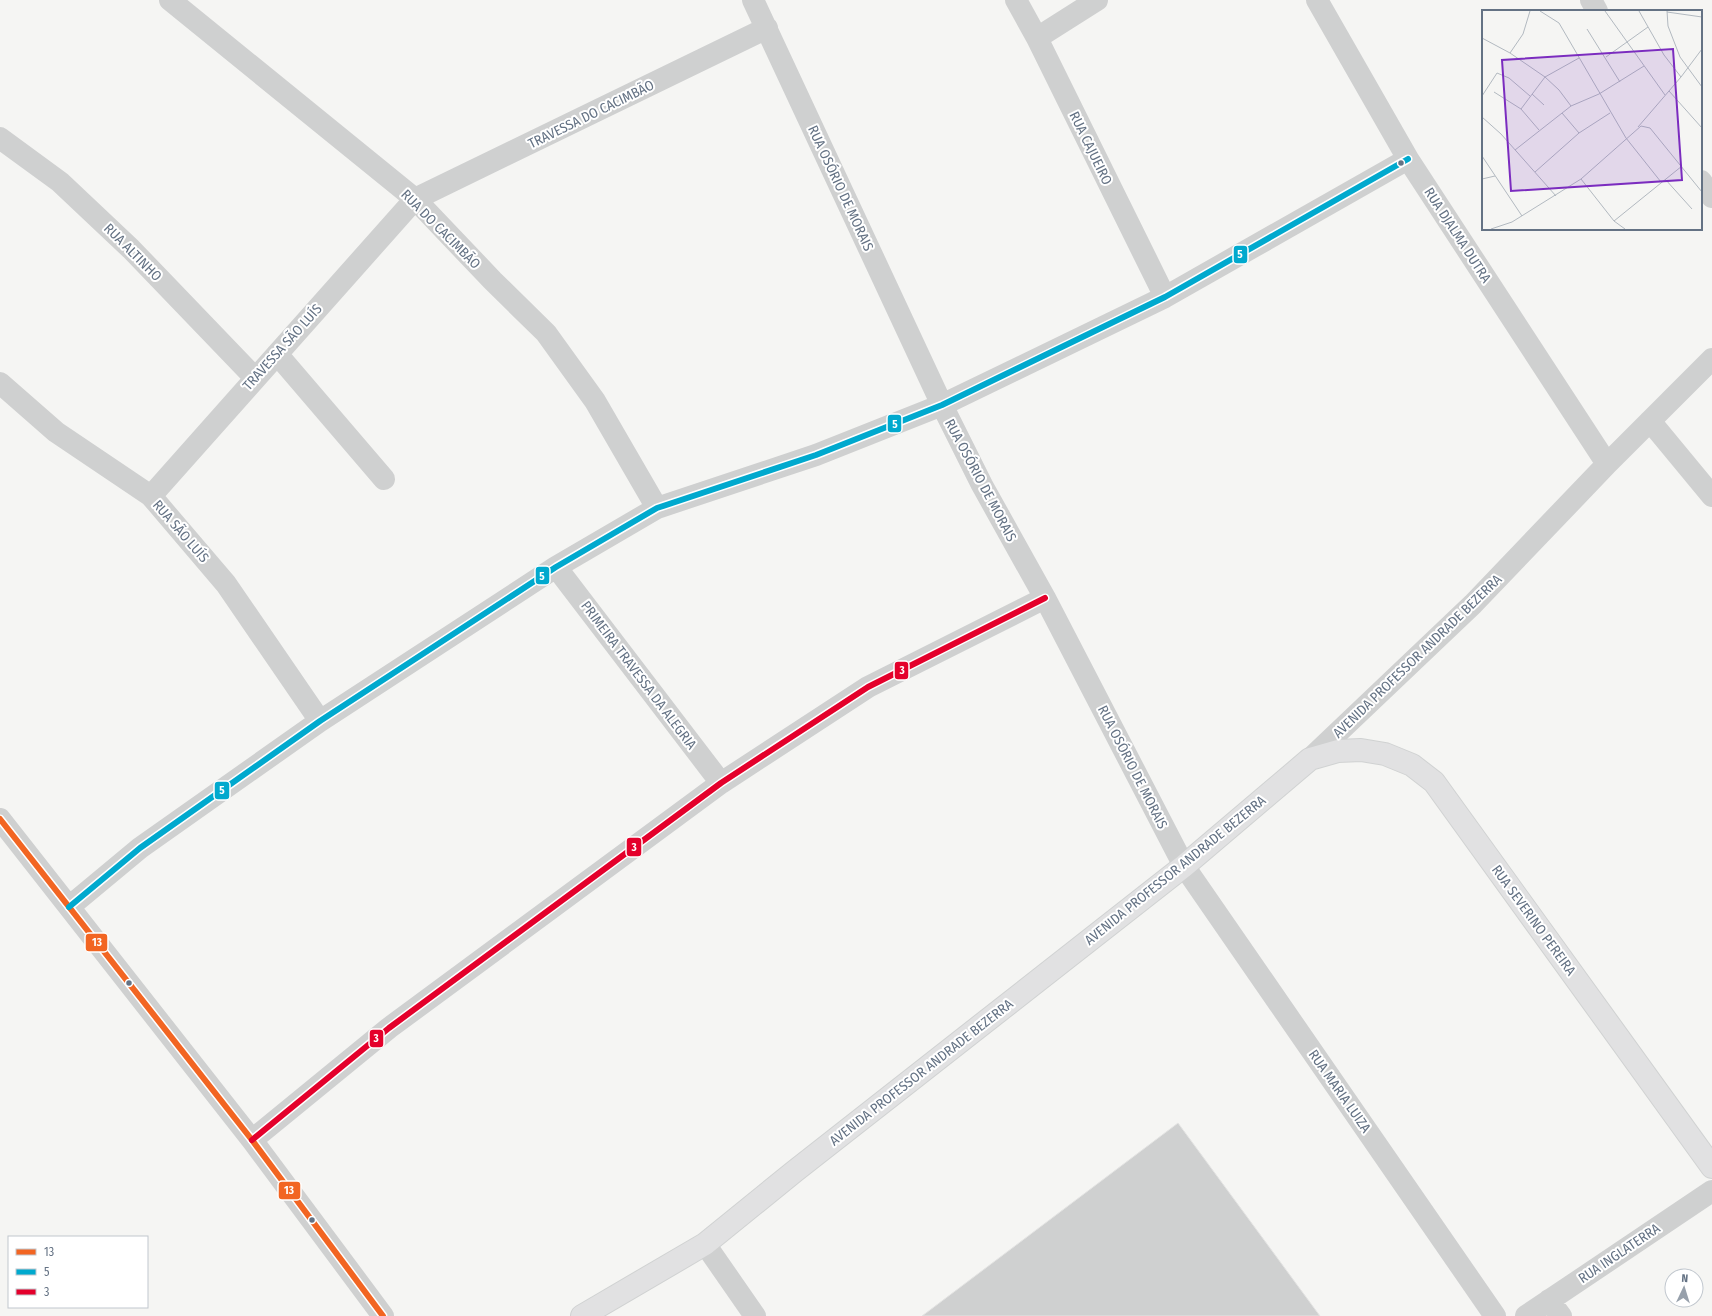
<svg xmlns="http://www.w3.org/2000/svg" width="1712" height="1316" viewBox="0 0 1712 1316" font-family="'Fira Sans Condensed',sans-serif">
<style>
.building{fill:#cfd0d0;stroke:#e4e4e3}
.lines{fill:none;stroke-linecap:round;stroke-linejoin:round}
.secondary-casing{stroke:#d0d2d2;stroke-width:24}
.street{stroke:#cfd0d0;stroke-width:22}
.secondary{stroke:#e1e1e2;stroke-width:22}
.bus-1-casing{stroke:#fff;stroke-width:9}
.bus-2-casing{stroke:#fff;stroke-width:9}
.bus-3-casing{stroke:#fff;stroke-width:9}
.bus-1{stroke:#f26522;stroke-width:6}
.bus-2{stroke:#00a9ce;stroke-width:6}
.bus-3{stroke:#e4002b;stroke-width:6}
.bus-dot{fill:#647284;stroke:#fff;stroke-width:1.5}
.labels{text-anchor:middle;stroke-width:4;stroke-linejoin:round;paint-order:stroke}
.street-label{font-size:14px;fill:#647284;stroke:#fff}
.inset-road{fill:none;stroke:#b2b9c0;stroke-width:1}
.view{fill:#7b2cbf;fill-opacity:0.15;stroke:#7b2cbf;stroke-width:2}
.inset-edge{fill:none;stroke:#647284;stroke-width:2}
.line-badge{stroke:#fff;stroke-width:1.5}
.badge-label{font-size:11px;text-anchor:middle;font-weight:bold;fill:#fff}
</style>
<rect width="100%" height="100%" fill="#f5f5f3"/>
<!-- building -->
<path class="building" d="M1178,1123L1320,1316H922Z"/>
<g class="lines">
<defs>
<path id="secondary" d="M582,1316L705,1244L795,1171L1184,866L1310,759L1338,751L1361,750L1385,754L1412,765L1434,782L1712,1167"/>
</defs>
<!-- secondary casing -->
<use href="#secondary" class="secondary-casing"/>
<!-- street -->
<path class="street" d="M170,0L415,199L493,281L546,333L595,401L657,508
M753,0L942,405L982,485L1045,598L1184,866L1495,1316
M1016,0L1037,38L1165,297
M1317,0L1408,159L1607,464
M1591,0L1597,11
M1037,38L1097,0
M0,138L60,182L131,249L255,378
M1701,181L1712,197
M277,354L384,479
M0,383L56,432L151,496L226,584L320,721
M1650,421L1712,496
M151,496L415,199L767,28
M556,567L721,783
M1310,759L1473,604L1607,464L1712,359
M0,819L252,1140L383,1316
M69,907L140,848L320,721L556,567L657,508L816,455L942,405L1165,297L1408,159
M252,1140L389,1028L721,783L868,687L1045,598
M705,1244L755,1316
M1549,1300L1561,1316
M1526,1316L1712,1191"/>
<!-- secondary -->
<use href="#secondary" class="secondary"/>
<defs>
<path id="bus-1" d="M0,819L252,1140L383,1316"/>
<path id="bus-2" d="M69,907L140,848L320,721L556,567L657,508L816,455L942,405L1165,297L1408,159"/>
<path id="bus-3" d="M252,1140L389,1028L721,783L868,687L1045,598"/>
</defs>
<!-- bus-1 casing -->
<use href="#bus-1" class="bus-1-casing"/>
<!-- bus-2 casing -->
<use href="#bus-2" class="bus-2-casing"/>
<!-- bus-3 casing -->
<use href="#bus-3" class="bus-3-casing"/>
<!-- bus-1 -->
<use href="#bus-1" class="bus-1"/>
<!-- bus-2 -->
<use href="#bus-2" class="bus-2"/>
<!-- bus-3 -->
<use href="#bus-3" class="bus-3"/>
</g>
<!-- markers -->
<g class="bus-dot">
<circle cx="1401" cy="163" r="3.5"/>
<circle cx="129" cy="983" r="3.5"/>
<circle cx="312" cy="1220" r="3.5"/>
</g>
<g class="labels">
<!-- street labels -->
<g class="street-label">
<text transform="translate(591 114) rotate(-26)" y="5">TRAVESSA DO CACIMBÃO</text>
<text transform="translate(1091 148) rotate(64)" y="5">RUA CAJUEIRO</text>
<text transform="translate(841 188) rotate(65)" y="5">RUA OSÓRIO DE MORAIS</text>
<text transform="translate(441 229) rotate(45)" y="5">RUA DO CACIMBÃO</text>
<text transform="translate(1458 235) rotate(57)" y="5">RUA DJALMA DUTRA</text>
<text transform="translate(133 252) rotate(45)" y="5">RUA ALTINHO</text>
<text transform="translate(282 347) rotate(-48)" y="5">TRAVESSA SÃO LUÍS</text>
<text transform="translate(981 480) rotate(62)" y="5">RUA OSÓRIO DE MORAIS</text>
<text transform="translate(181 531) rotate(49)" y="5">RUA SÃO LUÍS</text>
<text transform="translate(1417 656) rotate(-44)" y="5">AVENIDA PROFESSOR ANDRADE BEZERRA</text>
<text transform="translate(639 675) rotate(53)" y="5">PRIMEIRA TRAVESSA DA ALEGRIA</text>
<text transform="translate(1133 767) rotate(63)" y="5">RUA OSÓRIO DE MORAIS</text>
<text transform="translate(1175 870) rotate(-39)" y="5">AVENIDA PROFESSOR ANDRADE BEZERRA</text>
<text transform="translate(1534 920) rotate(54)" y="5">RUA SEVERINO PEREIRA</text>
<text transform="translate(921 1072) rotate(-38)" y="5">AVENIDA PROFESSOR ANDRADE BEZERRA</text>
<text transform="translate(1340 1091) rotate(55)" y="5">RUA MARIA LUIZA</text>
<text transform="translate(1619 1253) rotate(-34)" y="5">RUA INGLATERRA</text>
</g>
</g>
<!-- overview -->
<g transform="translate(1482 10)">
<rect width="220" height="220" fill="#f5f5f3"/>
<path class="inset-road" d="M58,1L77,13L144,128L179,172M123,1L183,85M157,1L182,45L199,67M185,1L186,16L198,47L220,77M185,2L220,7M105,19L138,72M0,28L28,43L63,67L77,80L89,96M28,43L41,24L48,1M124,47L166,17M187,81L220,118M12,82L39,99L57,120M50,84L62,95M0,86L15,63L27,68L48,86M39,99L63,67L97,48M80,103L97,123M0,107L19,124L74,186M156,117L199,67L220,39M33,140L89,96L117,84L162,56M0,146L40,206M53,162L97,123L128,103M0,169L13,166M99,169L132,211L143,219M183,169L210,199M132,211L200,156M9,219L30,212L99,169L159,116L168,118L220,182"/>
<path class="view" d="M191,39L200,170L29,181L20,50Z"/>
<rect width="220" height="220" class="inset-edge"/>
</g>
<g class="line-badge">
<rect x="1233" y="245" width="15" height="19" rx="4" fill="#00a9ce"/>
<rect x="887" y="414" width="15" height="19" rx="4" fill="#00a9ce"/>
<rect x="535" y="566" width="15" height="19" rx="4" fill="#00a9ce"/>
<rect x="894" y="661" width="15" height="19" rx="4" fill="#e4002b"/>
<rect x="214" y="781" width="16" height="19" rx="4" fill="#00a9ce"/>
<rect x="626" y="837" width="16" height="20" rx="4" fill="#e4002b"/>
<rect x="85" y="933" width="23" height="19" rx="4" fill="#f26522"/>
<rect x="369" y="1029" width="15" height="19" rx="4" fill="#e4002b"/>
<rect x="278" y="1181" width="23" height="19" rx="4" fill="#f26522"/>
</g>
<g class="badge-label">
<text x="1240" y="258">5</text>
<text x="895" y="428">5</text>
<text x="542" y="580">5</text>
<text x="902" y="674">3</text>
<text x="222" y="794">5</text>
<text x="634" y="851">3</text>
<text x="97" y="946">13</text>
<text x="376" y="1042">3</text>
<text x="289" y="1194">13</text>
</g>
<!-- legend -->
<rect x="8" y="1236" width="140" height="72" fill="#ffffff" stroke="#c1c7ce"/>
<rect x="16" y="1249" width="20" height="6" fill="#f26522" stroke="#c1c7ce"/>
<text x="44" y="1256" font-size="12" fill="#647284">13</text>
<rect x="16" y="1269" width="20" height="6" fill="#00a9ce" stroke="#c1c7ce"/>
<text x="44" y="1276" font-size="12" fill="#647284">5</text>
<rect x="16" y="1289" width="20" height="6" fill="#e4002b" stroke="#c1c7ce"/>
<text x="44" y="1296" font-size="12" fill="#647284">3</text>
<!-- north arrow -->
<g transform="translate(1684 1288) rotate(4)"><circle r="19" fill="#ffffff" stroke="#c1c7ce"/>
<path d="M0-3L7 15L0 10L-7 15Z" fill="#97a0ab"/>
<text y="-6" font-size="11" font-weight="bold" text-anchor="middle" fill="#647284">N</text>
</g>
</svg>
